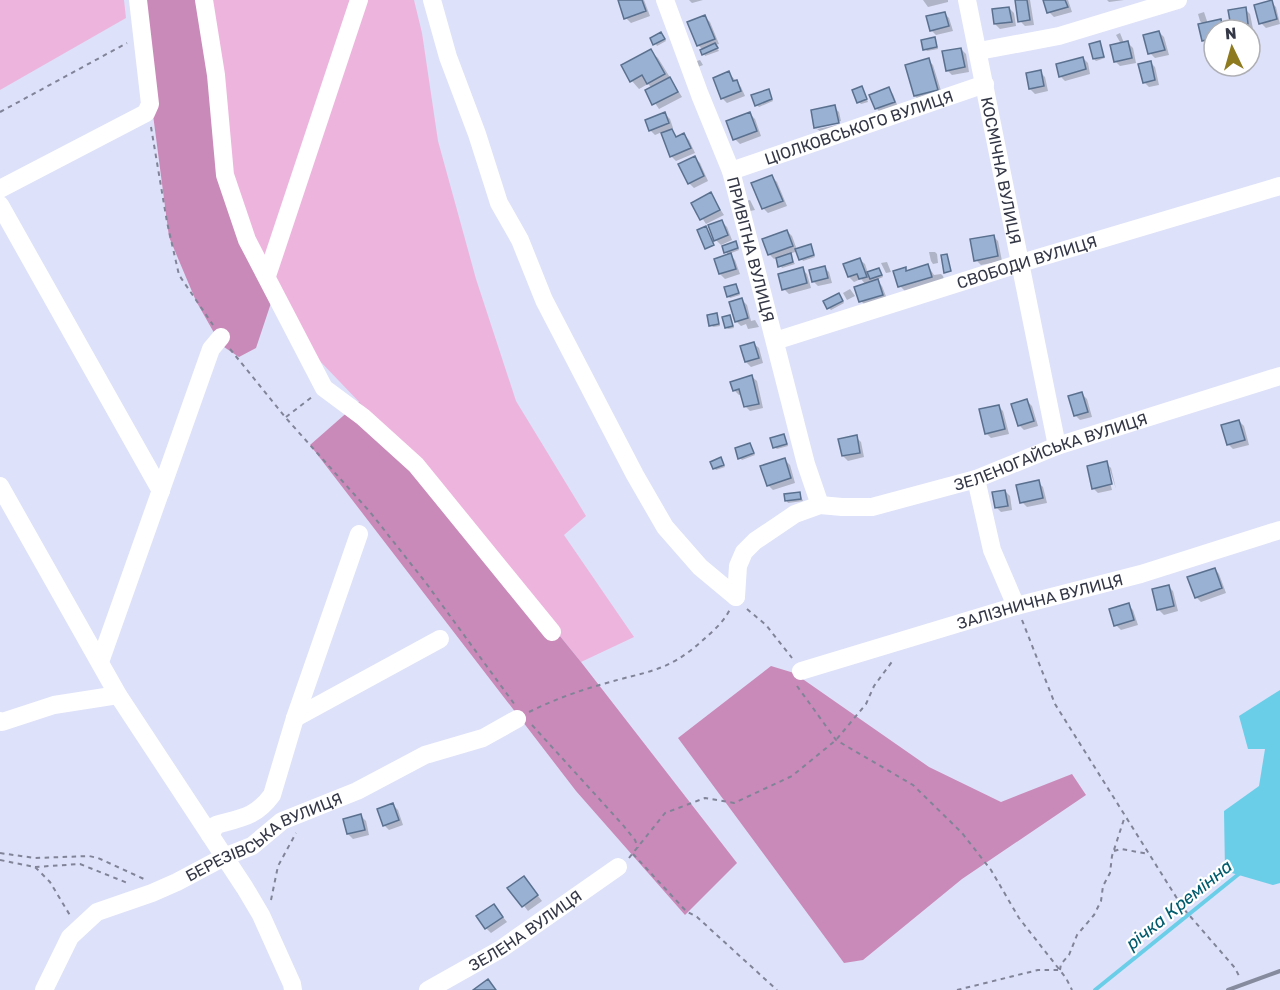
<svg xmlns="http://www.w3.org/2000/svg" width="1280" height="990" viewBox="0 0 1280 990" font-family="Rubik,sans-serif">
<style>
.green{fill:#edb5de}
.forest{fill:#ca8ab9}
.water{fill:#6acee8}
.shadow{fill:#0003}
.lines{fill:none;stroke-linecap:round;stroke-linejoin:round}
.stream{stroke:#6acee8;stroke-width:4}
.building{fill:#99b1d2;stroke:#5a708f;stroke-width:1.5}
.path{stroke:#818498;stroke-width:2;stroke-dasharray:4.5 4.5;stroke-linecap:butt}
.minor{stroke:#fff;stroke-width:18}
.rail{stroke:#878b9e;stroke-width:4}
.labels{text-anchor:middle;stroke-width:4.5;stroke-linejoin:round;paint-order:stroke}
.street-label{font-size:16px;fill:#343746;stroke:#fff}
.water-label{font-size:18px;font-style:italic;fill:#005b6d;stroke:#fff}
</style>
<rect width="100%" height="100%" fill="#dde1f9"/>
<!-- green -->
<path class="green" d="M0,0H124L126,18L0,90Z
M201,0H414L422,33L438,141L476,279L516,401L586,516L564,535L634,637L581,662L431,477L317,358L250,251L221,165Z"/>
<!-- forest -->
<path class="forest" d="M138,0H201L221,165L275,291L256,348L239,357L221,345L196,301L169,237Z
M359,402L431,477L581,662L737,863L685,915L576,791L310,445Z
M771,666L794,673L929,767L1001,802L1072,774L1086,795L962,879L863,960L844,963L678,738Z"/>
<!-- water -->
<path class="water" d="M1280,690V883L1273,885L1225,871L1224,811L1259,786L1265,749H1248L1239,716Z"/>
<!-- shadow -->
<path class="shadow" d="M619,0H644L650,16L631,23L626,18Z
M689,0H703L692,3Z
M923,0H948V2L928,7Z
M1017,0H1030L1034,25L1025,26L1020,21Z
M1045,0H1068L1072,12L1054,17L1049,12Z
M1107,0H1124L1109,2Z
M1271,2L1276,7L1280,24L1266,28L1261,23Z
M1009,8L1014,13L1016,26L1000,29L995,24Z
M1245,9L1250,14L1253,29L1236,30L1233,26Z
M1204,12L1208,24L1220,21L1226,30H1214V44L1208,45L1203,40L1204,25L1200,21L1198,14Z
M944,13L949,18L953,31L936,35L931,30Z
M705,17L710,22L719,44L715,45L719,51L705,56L703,50L698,45Z
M1159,32L1164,37L1169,55L1155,58L1150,53Z
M661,33L666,41L657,46L652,38Z
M1120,33L1124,43H1128L1133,48L1136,63L1120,66L1115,61L1121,44L1116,35Z
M935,39L938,49L927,51L925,49Z
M1099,43L1105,58L1096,61L1094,59Z
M961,49L966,54L969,72L952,75L947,70Z
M650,51L658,58L682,97L659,109L647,91L652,88L648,84L639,89L632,81Z
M1083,58L1088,63L1090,74L1065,81L1060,76Z
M700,60L703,65L698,67L694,62Z
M928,60L933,65L942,94L920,101L915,96L907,66Z
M1150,62L1155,67L1159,85L1149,87L1144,82Z
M1040,72L1045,77L1048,91L1035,94L1030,89Z
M729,73L741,87L745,96L727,103L722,98Z
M888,89L893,94L898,107L881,113L876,108Z
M863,90L868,102L861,104L859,102Z
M768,91L773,101L759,107L757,105Z
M834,107L839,112L841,121L817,126V129L816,127Z
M665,114L670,119L673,128L671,129L678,138L684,135L689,140L695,153L676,161L671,156L662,132L655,135L650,130Z
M750,114L755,119L761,136L740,144L735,139Z
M842,124L821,132L817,129Z
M695,158L700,163L708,181L694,188L689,183Z
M772,177L777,182L787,206L768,213L763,208Z
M710,194L724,215L706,224L693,204Z
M750,200L755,210L750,211L746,201Z
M722,222L727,227L732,240L721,245L716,240Z
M787,231L792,236L797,250L810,246L815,257L803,261L798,251L789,254L795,264L782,268L777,258L774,259L769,254Z
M993,236L998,241L1002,261L981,265L976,260Z
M736,243L739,250L729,254L735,260L740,274L725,279L720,274L716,260L729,256L726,252Z
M929,252H935L937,254L938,263L933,264L931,261Z
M860,260L865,264L868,273L879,270L881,272L883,277L876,280L882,286L887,299L866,306L861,301L866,285L861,279L854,282L849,277L845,264Z
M887,262L891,272L886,273L881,263Z
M928,266L934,275L941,274L943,276L945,284L905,291L900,286L905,269L908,272Z
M824,267L829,272L832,283L818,286L813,281Z
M802,269L807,274L811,288L789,294L784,289Z
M736,285L740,295L730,298L728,296Z
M850,289L855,296L847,300L843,293Z
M840,297L844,303L831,310L829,308Z
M742,300L747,305L751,321L755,320L759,327L748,329L746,324L741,326L736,321Z
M716,315L720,326L713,327L711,325Z
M730,317L734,328L728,329L726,327Z
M754,344L759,348L763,363L751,367L746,362Z
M752,377L757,381L763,408L750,411L745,406L742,394L739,395L734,390Z
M1082,394L1087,399L1092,417L1080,420L1075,415Z
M1027,401L1032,406L1038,426L1024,430L1019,425Z
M998,406L1003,411L1009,434L991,438L986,433Z
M1239,421L1244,426L1249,445L1233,449L1228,444Z
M784,435L788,446L777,449L774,447Z
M856,437L861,442L864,457L848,461L843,456Z
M749,444L755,455L742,460L740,458Z
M721,459L725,467L716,470L714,468Z
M785,460L790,465L795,483L773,490L768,485Z
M1106,463L1111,468L1116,489L1109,467H1106L1112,490L1098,493L1093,488Z
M1038,482L1043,487L1047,503L1027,507L1022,502Z
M1005,491L1010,496L1012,510L1001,512L996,507Z
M800,494L803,501L788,503L786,500Z
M1215,569L1219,574L1226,593L1201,602L1196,597Z
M1168,586L1173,591L1178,611L1164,615L1159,610L1153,590Z
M1128,605L1133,610L1138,625L1121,630L1116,625Z
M393,805L398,810L403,825L389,830L384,825Z
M361,816L366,821L369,835L353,839L348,834L345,820Z
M528,883L542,901L528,911L510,888Z
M494,906L507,922L491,933L486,928Z"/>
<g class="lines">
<!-- stream -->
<path class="stream" d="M1095,990L1240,873"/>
</g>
<!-- building -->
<path class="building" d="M618,0H642L646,11L624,19Z
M1015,0H1027L1030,20L1018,22Z
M1043,0H1065L1068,7L1047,13Z
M1272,0L1277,19L1259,24L1254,5Z
M1009,7L1012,22L994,24L992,9Z
M1246,7L1248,24L1231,27L1228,10Z
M945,12L949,26L930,31L926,16Z
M705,15L715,39L697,46L687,22Z
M1221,19L1223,30H1214V38L1202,41L1198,24Z
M1159,31L1165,50L1148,54L1143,35Z
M661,32L665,39L653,45L650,38Z
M935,37L937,47L923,50L921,40Z
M1100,41L1104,57L1093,59L1089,44Z
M1128,41L1132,58L1114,62L1110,45Z
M715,43L718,48L702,55L700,50Z
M961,48L965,67L946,71L942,51Z
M651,49L665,74L647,84L642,75L630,82L621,65Z
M1083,57L1086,69L1059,77L1056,64Z
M929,58L938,90L914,96L905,65Z
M1151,61L1155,80L1143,83L1138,64Z
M1041,70L1044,86L1029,89L1026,73Z
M729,71L733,81L737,80L741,91L721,99L713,78Z
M670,77L678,92L652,105L645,90Z
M862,86L867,99L857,103L852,90Z
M889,87L895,102L875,109L869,95Z
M769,89L772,99L755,106L751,95Z
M835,105L839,123L814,128L811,110Z
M665,112L669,123L649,131L645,120Z
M750,112L757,131L733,140L726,121Z
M672,129L676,137L684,133L691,148L670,157L661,133Z
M695,156L704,176L688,184L678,164Z
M772,175L783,201L762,209L751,183Z
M711,192L720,210L700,220L691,203Z
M722,220L728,235L714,241L708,225Z
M706,226L714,245L705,249L697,230Z
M787,230L793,246L768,255L762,239Z
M994,235L998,256L974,261L970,239Z
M736,241L738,248L724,253L722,246Z
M811,244L814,255L799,260L795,249Z
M731,253L736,269L719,274L714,259Z
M791,253L793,262L778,267L776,258Z
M947,254L951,271L944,273L941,255Z
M860,258L867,277L859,279L857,274L848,277L843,264Z
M928,264L932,277L898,287L893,271L906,267V271Z
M825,266L828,278L812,282L809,270Z
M803,267L807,283L782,290L778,274Z
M879,268L882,275L870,279L867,272Z
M878,279L883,295L859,302L854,287Z
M736,284L739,293L727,297L724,287Z
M839,293L843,301L827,309L823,301Z
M742,298L748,318L735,322L729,302Z
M717,313L719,324L709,326L707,315Z
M730,315L733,326L725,328L722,317Z
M754,342L759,358L745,362L740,346Z
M752,375L759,404L744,407L739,389L733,391L730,382Z
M1082,392L1088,412L1074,416L1068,396Z
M1027,399L1034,421L1018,426L1011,404Z
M999,405L1005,429L985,434L979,409Z
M1239,420L1245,440L1227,445L1221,425Z
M784,434L787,444L773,448L770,438Z
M857,435L860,453L842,456L838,439Z
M750,443L754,453L738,459L735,448Z
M721,457L724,465L713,469L710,462Z
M785,458L791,478L767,486L760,466Z
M1107,461L1112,484L1092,489L1087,466Z
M1039,480L1043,498L1020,503L1016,485Z
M1005,490L1008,506L995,508L992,492Z
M800,492L801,499L785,501L784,494Z
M1215,568L1222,588L1195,598L1187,577Z
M1169,585L1174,606L1157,610L1152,589Z
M1129,603L1134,620L1114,626L1109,609Z
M393,803L399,820L383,826L377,809Z
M361,814L365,830L347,834L343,819Z
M524,876L538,895L522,907L507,888Z
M494,904L503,917L485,929L476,916Z
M488,979L496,990H473Z"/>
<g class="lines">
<!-- path -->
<path class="path" d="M0,112L127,43
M151,127L167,222L179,275L213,325
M230,349L285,417L370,512L426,583L515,705
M286,417L312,397
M747,609L766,625L792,658
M1022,620L1055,704L1183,908L1235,968L1239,976
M797,686L836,740L913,785L962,833L991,870L1019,918L1066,978L1072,990
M529,712C553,700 578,691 603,684C646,671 667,673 703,640C713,631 724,622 730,609
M532,725L622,824L635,840L638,848
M1114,851L1121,849L1149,854
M0,853L35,858L89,856L98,858L144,879
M633,854L686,911L697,917L777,990
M629,858L665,813L705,798L734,803L792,776L836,740L866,704L874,686L894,659
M0,860L35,867L50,882L71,917
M35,867L80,864L130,884
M271,900L278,866L296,833
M1060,970L1061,964L1069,955L1077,935L1094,915L1101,901L1103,886L1110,873L1112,856L1125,816
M957,990L1038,970H1060"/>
<!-- minor -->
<g class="minor">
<path d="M204,0L216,75L225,175L247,240L324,388L363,417L416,465L552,632"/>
<path d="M432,0L448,57L477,134L499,203L520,240L544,300L635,475L665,527L700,567L736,597"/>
<path id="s1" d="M665,0L700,95L731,171L806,464L820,505"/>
<path id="s2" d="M967,0L1057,446"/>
<path d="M979,51L1059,36L1178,0"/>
<path id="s3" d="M731,171L985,84"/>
<path d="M0,189L146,113L150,104L138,0"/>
<path d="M0,205L161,491"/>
<path d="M267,276L359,0"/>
<path id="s4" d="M775,341L1021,263L1280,186"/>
<path d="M976,479L992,550L1016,606"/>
<path d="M0,486L118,695L245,888L261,915L292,984L293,990"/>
<path id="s5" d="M736,597L738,566L744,552L755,541L795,514L820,505L842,507H872L976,479L1057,446L1280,376"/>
<path d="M100,662L211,349L221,337"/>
<path id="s6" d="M801,671L1016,606L1141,574L1280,530"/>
<path d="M295,718L440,639"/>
<path d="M0,721L2,722L54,705L118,695"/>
<path d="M210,835L216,825C241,818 256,817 272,795L295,718L359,534"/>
<path id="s7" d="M44,990L70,937L97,912L152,893L177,882L224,857L252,846L282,821L357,791L425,755L483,738L517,719"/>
<path id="s8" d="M428,990L501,949L618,867"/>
</g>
<!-- rail -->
<path class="rail" d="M1228,990L1280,971"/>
</g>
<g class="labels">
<!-- street labels -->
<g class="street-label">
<text dy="6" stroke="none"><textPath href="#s3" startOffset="135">ЦІОЛКОВСЬКОГО ВУЛИЦЯ</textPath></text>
<text dy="6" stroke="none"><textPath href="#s2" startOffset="174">КОСМІЧНА ВУЛИЦЯ</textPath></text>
<text dy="6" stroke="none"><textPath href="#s1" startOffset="264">ПРИВІТНА ВУЛИЦЯ</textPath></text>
<text dy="6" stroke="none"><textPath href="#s4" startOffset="264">СВОБОДИ ВУЛИЦЯ</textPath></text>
<text dy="6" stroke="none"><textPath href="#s5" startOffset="376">ЗЕЛЕНОГАЙСЬКА ВУЛИЦЯ</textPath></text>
<text dy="6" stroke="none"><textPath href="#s6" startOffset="249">ЗАЛІЗНИЧНА ВУЛИЦЯ</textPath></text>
<text dy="6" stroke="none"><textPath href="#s7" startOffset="280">БЕРЕЗІВСЬКА ВУЛИЦЯ</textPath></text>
<text dy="6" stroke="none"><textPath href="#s8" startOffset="114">ЗЕЛЕНА ВУЛИЦЯ</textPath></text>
</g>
<!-- water labels -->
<g class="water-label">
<text transform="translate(1179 905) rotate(-39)" y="6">річка Кремінна</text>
</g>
</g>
<!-- north arrow -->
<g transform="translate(1232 48) rotate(355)"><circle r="28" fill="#ffffff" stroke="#aeafb5" stroke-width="1.5"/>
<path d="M0-4.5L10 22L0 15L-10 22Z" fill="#8e7b20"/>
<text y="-9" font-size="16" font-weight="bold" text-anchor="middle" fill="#343746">N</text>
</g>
</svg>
